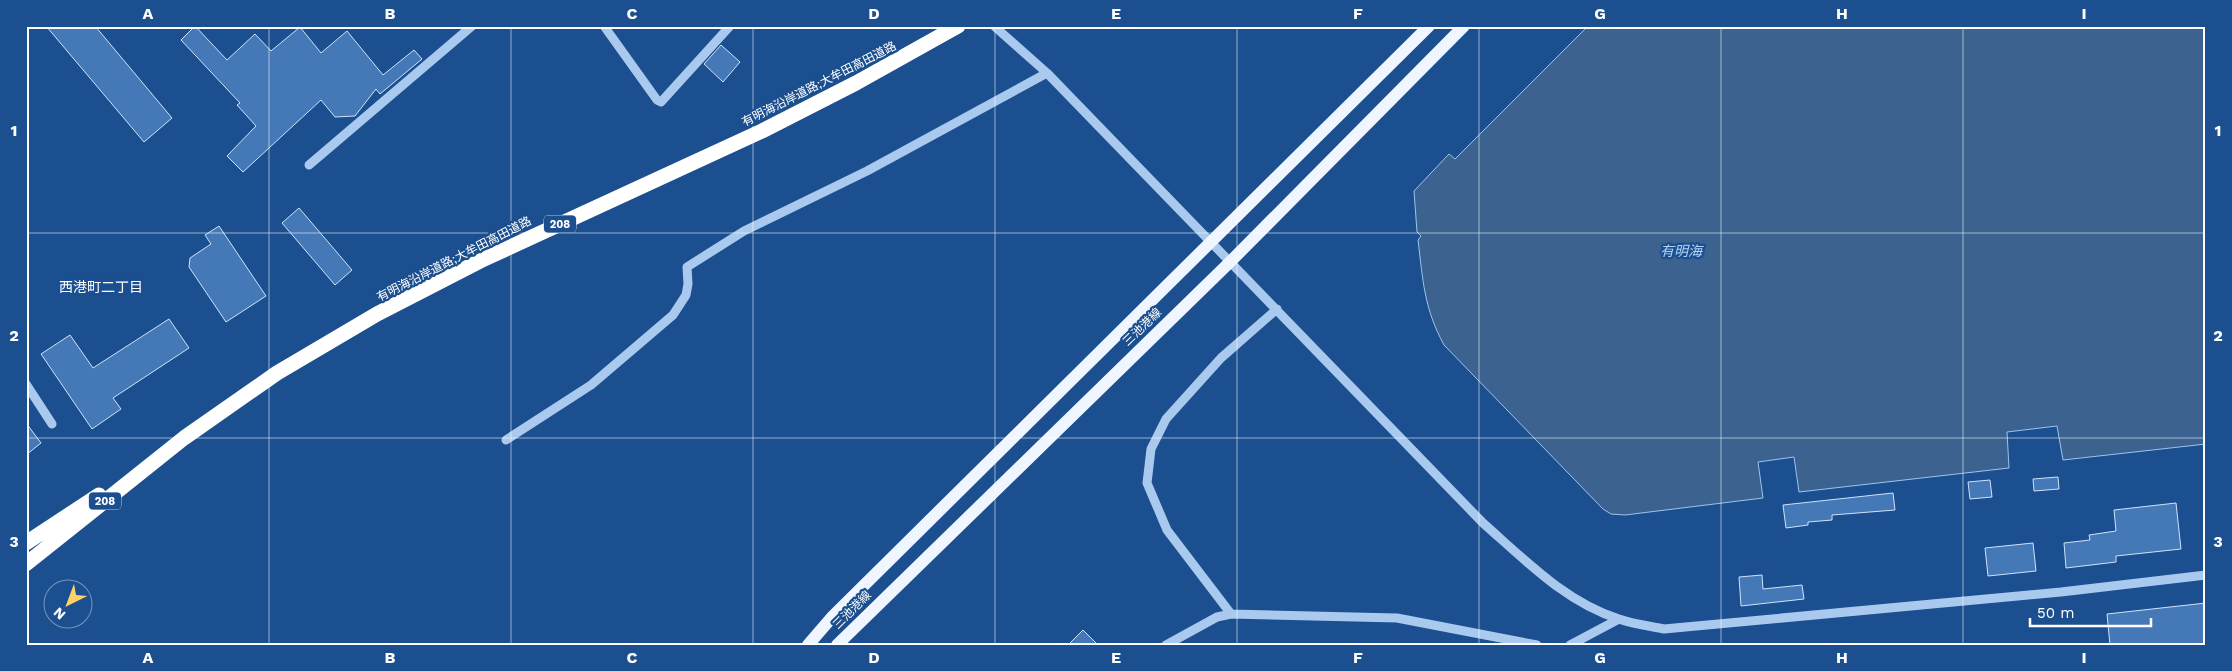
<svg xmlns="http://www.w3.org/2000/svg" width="2232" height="671" viewBox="0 0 2232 671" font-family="'Work Sans','Noto Sans JP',sans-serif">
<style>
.water{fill:#3c6290;stroke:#9cc4f0}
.building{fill:#4478b7;stroke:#cfe3fa}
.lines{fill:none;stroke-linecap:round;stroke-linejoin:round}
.minor{stroke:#a9c9ee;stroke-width:9}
.major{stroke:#f0f6ff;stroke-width:12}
.highway{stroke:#fff;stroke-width:15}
.grid{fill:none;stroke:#fff;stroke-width:1;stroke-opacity:0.55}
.labels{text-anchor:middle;stroke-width:4.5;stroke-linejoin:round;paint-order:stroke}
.shield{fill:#1b4f8f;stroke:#bbcadd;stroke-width:1}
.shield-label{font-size:11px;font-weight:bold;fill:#fff}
.street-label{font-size:12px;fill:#fff;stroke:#1b4f8f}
.water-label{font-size:14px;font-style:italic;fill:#b5d3f5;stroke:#1b4f8f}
.neighbourhood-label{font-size:14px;fill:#fff;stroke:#1b4f8f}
.neatline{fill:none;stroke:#fff;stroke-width:2}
.grid-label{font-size:16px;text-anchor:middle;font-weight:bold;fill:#fff}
</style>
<rect width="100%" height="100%" fill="#1b4f8f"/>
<!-- water -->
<path class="water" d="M1588,26H2206V444L2063,460L2057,426L2007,432L2009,468L1799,492L1794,457L1758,462L1763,498L1625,515L1611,514L1603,509L1444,345C1424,308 1423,281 1418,240L1421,236L1417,232L1414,191L1449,154L1455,159Z"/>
<!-- building -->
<path class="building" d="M46,26H95L172,118L144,142Z
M195,26L227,60L255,34L271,51L300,27L321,53L347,31L383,75L414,50L422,59L380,94L376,89L355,116L335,117L321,100L243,172L227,156L256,126L237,105L240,103L181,40Z
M721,45L740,62L723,82L704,64Z
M299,208L352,270L335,285L282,223Z
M219,226L266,296L226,322L189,267L190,258L211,244L205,235Z
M169,319L189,348L113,398L121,409L92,429L41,354L70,335L93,368Z
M26,423L41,443L26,455Z
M2058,477L2059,489L2034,491L2033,479Z
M1990,480L1992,497L1970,499L1968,482Z
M1893,493L1895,510L1832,515V520L1808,522V525L1786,528L1783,505Z
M2176,503L2181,549L2116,556V562L2066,568L2064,543L2090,540L2089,535L2116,531L2114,510Z
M2033,543L2036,571L1988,576L1985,548Z
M1762,575L1763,589L1802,585L1804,599L1741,606L1739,577Z
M2206,603V645H2110L2107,614Z
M1083,630L1098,645H1068Z"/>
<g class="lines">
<!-- minor -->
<path class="minor" d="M604,26L657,100L661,102L730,26
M994,26L1047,73L1483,523C1524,559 1565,602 1619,619C1633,624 1649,626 1664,629L2061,592L2206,575
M309,165L472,26
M26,384L52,424
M506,440L591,385L673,315L686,295L688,284L687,267L744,231L867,171L1047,73
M1231,614L1167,530L1147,483L1151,449L1166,419L1221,358L1277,309
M1166,645L1217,617L1231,614L1397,618L1537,645
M1570,645L1619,619"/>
<!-- major -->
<path class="major" d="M808,645L833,616L1429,26
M837,645L1230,262L1464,26"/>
<!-- highway -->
<path class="highway" d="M26,543L99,495
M26,564L184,438L277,373L377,314L480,261L762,131L856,83L958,26"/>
</g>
<!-- grid -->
<path class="grid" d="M269,26V645M511,26V645M753,26V645M995,26V645M1237,26V645M1479,26V645M1721,26V645M1963,26V645M26,233H2206M26,438H2206"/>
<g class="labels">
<!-- shield labels -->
<g class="shield">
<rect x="544" y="215.5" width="32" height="17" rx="4"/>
<rect x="89" y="492.5" width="32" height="17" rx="4"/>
</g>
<g class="shield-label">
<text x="560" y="228">208</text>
<text x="105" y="505">208</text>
</g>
<!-- street labels -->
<g class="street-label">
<text transform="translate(819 84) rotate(-27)" y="4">有明海沿岸道路;大牟田高田道路</text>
<text transform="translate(454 259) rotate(-27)" y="4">有明海沿岸道路;大牟田高田道路</text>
<text transform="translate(1142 327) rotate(-44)" y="4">三池港線</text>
<text transform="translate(852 610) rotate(-45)" y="4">三池港線</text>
</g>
<!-- water labels -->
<g class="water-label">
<text x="1681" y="256">有明海</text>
</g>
<!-- neighbourhood labels -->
<g class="neighbourhood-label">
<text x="101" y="292">西港町二丁目</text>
</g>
</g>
<!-- border -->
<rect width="2232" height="671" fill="none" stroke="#1b4f8f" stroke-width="55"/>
<!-- north arrow -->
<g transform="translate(68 604) rotate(222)"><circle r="24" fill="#1b4f8f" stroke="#7695bc"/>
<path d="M0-4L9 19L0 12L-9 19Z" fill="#ffd166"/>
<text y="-8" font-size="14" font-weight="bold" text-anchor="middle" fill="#ffffff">N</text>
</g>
<!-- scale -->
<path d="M2030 618v8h121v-8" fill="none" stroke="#ffffff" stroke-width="2.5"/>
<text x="2037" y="618" font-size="15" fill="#ffffff" stroke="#1b4f8f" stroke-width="4" paint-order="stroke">50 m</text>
<rect x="28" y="28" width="2176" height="616" class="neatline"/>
<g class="grid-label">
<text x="148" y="19">A</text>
<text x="390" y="19">B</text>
<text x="632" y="19">C</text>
<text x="874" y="19">D</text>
<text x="1116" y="19">E</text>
<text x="1358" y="19">F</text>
<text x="1600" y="19">G</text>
<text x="1842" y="19">H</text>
<text x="2084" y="19">I</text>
<text x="14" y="136">1</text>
<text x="2218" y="136">1</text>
<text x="14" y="341">2</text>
<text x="2218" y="341">2</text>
<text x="14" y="547">3</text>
<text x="2218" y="547">3</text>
<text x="148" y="663">A</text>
<text x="390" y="663">B</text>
<text x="632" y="663">C</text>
<text x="874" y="663">D</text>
<text x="1116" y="663">E</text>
<text x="1358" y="663">F</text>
<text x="1600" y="663">G</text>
<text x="1842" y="663">H</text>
<text x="2084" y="663">I</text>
</g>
</svg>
